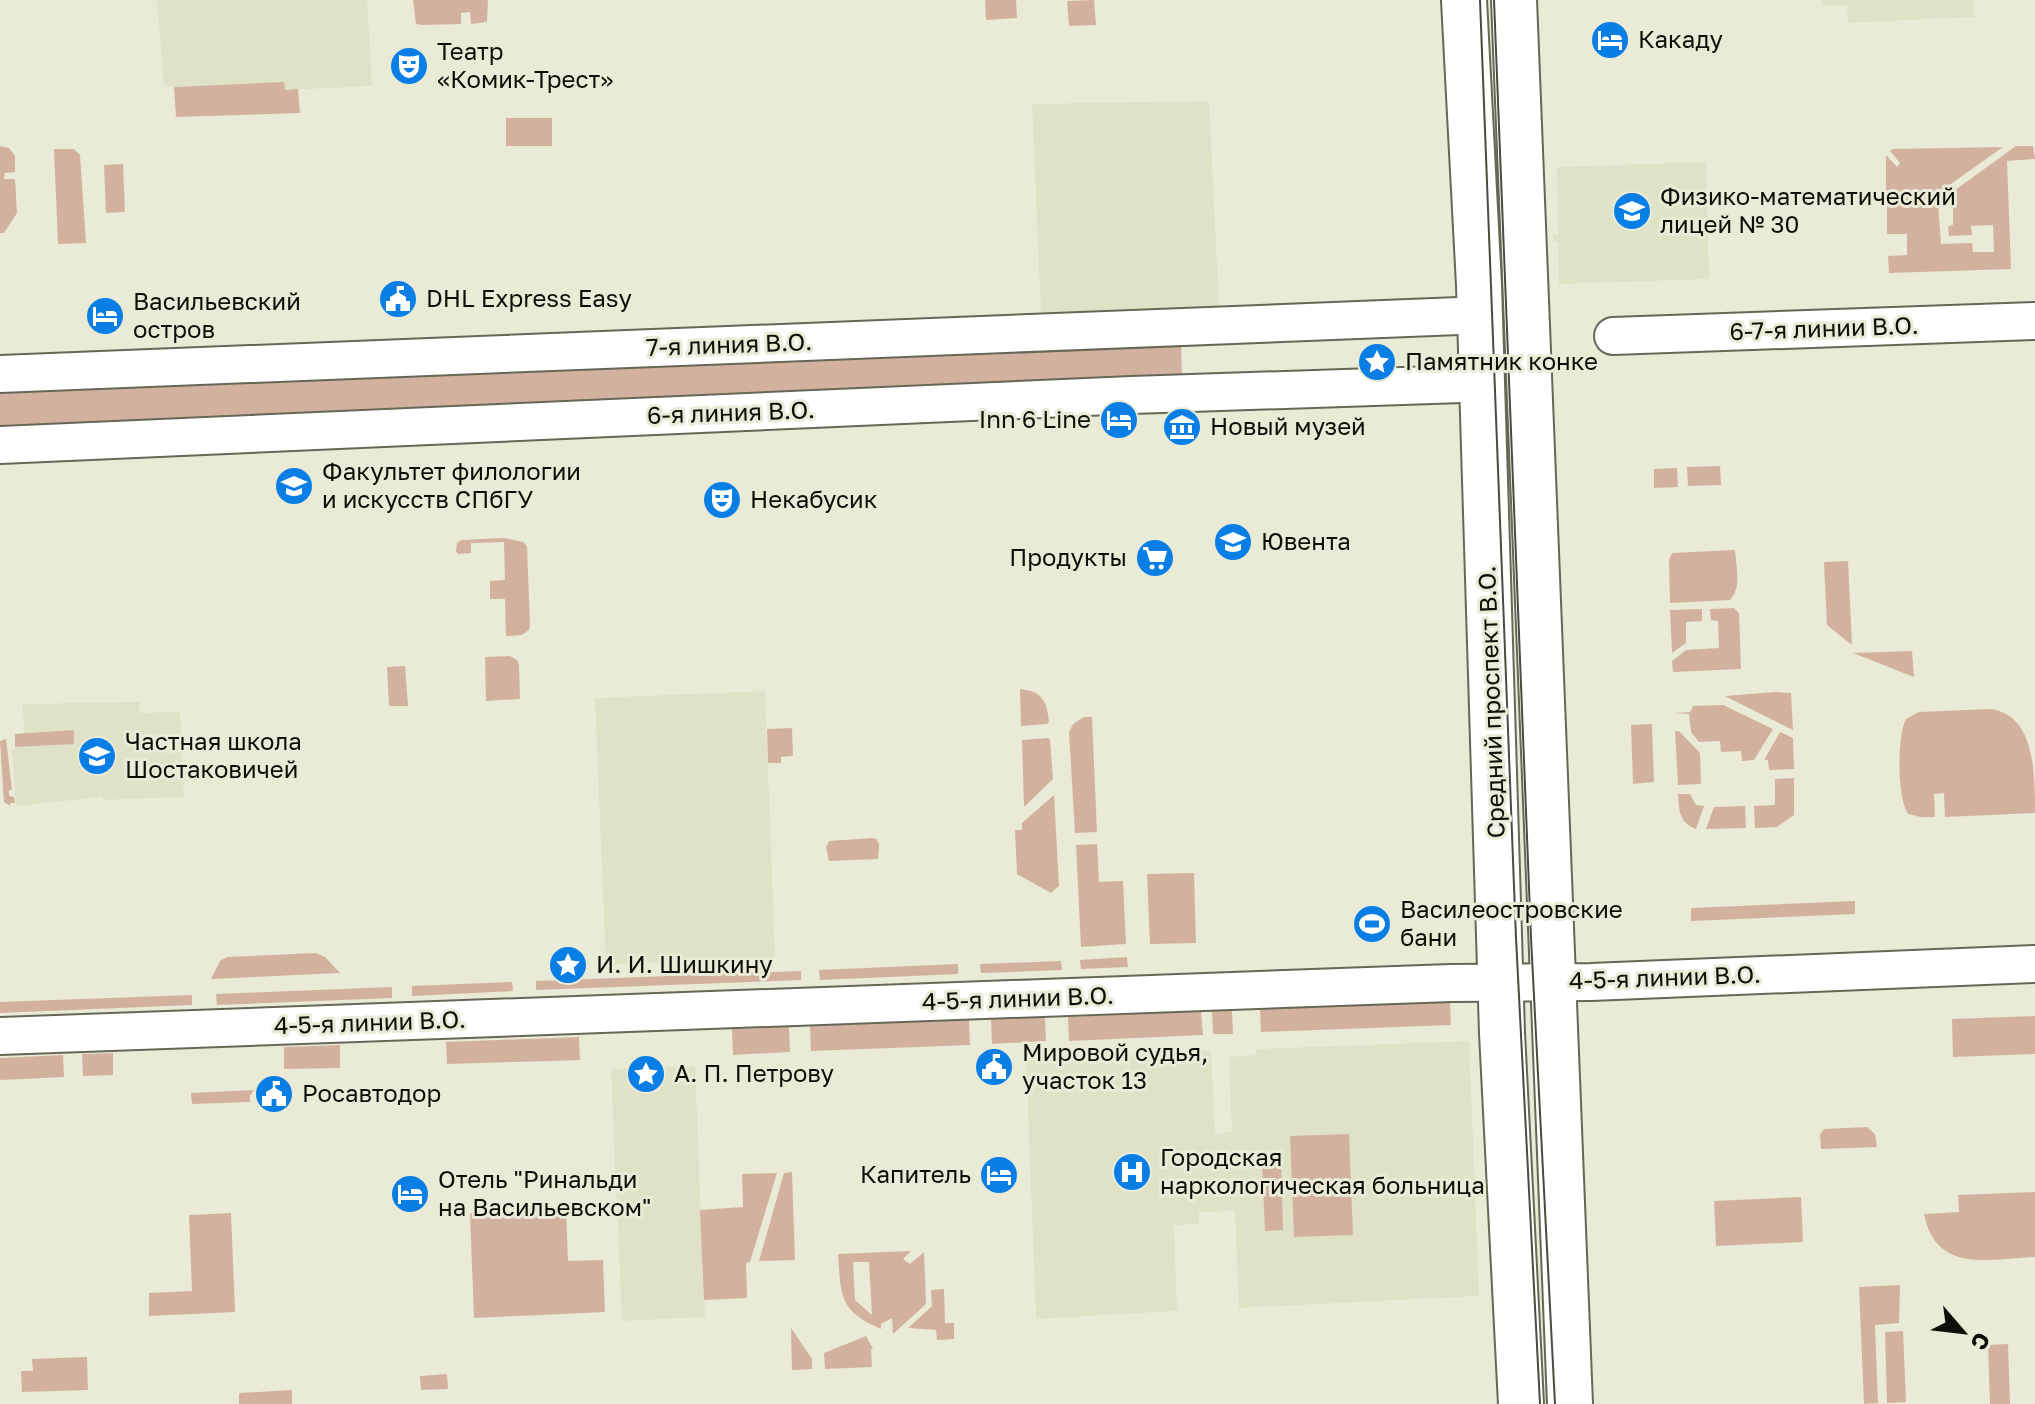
<svg xmlns="http://www.w3.org/2000/svg" width="2035" height="1404" viewBox="0 0 2035 1404" font-family="'Golos Text',sans-serif">
<style>
.built{fill:#e0e2c7}
.green{fill:#d2b29e;fill-rule:evenodd}
.lines{fill:none;stroke-linecap:round;stroke-linejoin:round}
.minor-casing{stroke:#666756;stroke-width:40}
.major-casing{stroke:#666756;stroke-width:48}
.minor{stroke:#fff;stroke-width:36}
.major{stroke:#fff;stroke-width:44}
.tram{stroke:#4b4b41;stroke-width:2}
.labels{text-anchor:middle;stroke-width:6;stroke-linejoin:round;paint-order:stroke}
.poi-label{font-size:24px;fill:#0f0f09;stroke:#eaebd7;text-anchor:start}
.street-label{font-size:24px;fill:#0f0f09;stroke:#eaebd7}
</style>
<rect width="100%" height="100%" fill="#eaebd7"/>
<!-- built -->
<path class="built" d="M157,0H367L372,86L285,90L283,82L174,87L164,85Z
M1822,0H1973L1974,17L1848,23L1847,5L1822,6Z
M1209,101L1219,307L1041,313L1032,104Z
M1706,162L1709,279L1559,284L1558,242L1553,241V234H1558L1557,167Z
M765,691L775,957L606,965L595,698Z
M140,702L139,713L180,712L184,797L103,800L102,797L16,806L12,750H15V734L24,733L23,704Z
M1469,1041L1479,1296L1239,1308L1235,1211L1199,1212V1224L1174,1225L1177,1311L1036,1319L1026,1059L1211,1051L1215,1134L1232,1132L1229,1057L1256,1055V1049Z
M695,1066L705,1317L622,1321L611,1069Z"/>
<!-- green -->
<path class="green" d="M413,0H488L487,22L471,24L470,12L461,13V24L422,25L416,24Z
M985,0H1016L1017,18L986,20Z
M1094,0L1096,25L1069,26L1067,1Z
M284,82L285,90L298,89L300,113L176,117L174,87Z
M506,118H552V146H506Z
M0,146L9,148L15,156V172L5,173L4,179H15L17,213L4,233H0Z
M2016,146H2033L2035,159L2007,161L2011,269L1889,273L1888,256L1907,255V234H1887V205L1898,204L1897,200H1886V155L1897,167L1900,163L1890,151L1893,149L2003,147L1941,191L1938,197L1932,198L1933,203H1938L1941,244L1972,243L1973,252H1994L1993,225L1971,226L1972,235L1949,236L1948,226L1953,225V206H1948L1947,196Z
M54,149H74L80,155L86,243L58,244Z
M123,164L125,212L106,213L104,165Z
M1181,339L1182,382L0,428V385Z
M1720,466L1721,485L1688,486L1687,467Z
M1677,468L1678,487L1654,488V469Z
M504,538L523,542L527,546L530,625L529,630L522,635L506,636L505,599H490V581L505,580L504,542L471,543V553L458,554L456,551L457,543L462,540Z
M1735,550C1736,566 1742,588 1730,600L1670,603L1669,560L1672,553Z
M1848,561L1852,645L1827,625L1824,562Z
M1734,608L1739,613L1741,669L1673,672L1672,661L1686,650L1719,648L1718,621L1711,620L1710,609Z
M1702,609V621L1686,622V643L1672,653L1670,610Z
M1912,651L1914,677L1853,653Z
M510,656L517,660L519,665L520,699L486,701L485,657Z
M405,666L408,706H389L387,667Z
M1020,689C1042,691 1047,701 1049,722L1047,724L1021,726Z
M1775,692L1791,693L1793,730L1725,696Z
M1723,705L1773,729L1754,760L1742,761L1741,751L1721,752L1720,741L1699,742L1691,732L1689,714L1675,713L1690,712L1693,706Z
M1990,709C2035,714 2035,773 2035,813L1945,817L1944,793L1934,794L1935,817H1921L1908,814C1897,797 1897,736 1906,719L1919,712Z
M1084,717H1092L1097,832L1075,833L1069,732L1073,724Z
M1652,724L1654,782L1633,784L1631,725Z
M792,728L793,756L781,757V763H768L767,729Z
M74,730V744L15,747V734Z
M1675,731H1679L1700,753L1701,784L1678,785Z
M1780,732L1793,738L1794,769L1769,770L1768,760H1764Z
M1048,738L1050,740L1053,779L1024,807L1022,740Z
M6,739L12,790H9V796L14,797L15,803H10V806L4,802L0,741Z
M1794,778V815L1777,827L1755,828L1754,806L1775,805V779Z
M1690,794L1696,805L1704,806L1696,829C1679,822 1679,811 1678,794Z
M1054,795L1059,886L1051,893L1017,874L1015,830H1022V823Z
M1745,806L1746,828L1706,829L1714,807Z
M872,838L877,839L879,845L878,859L829,861L826,847L829,841Z
M1097,844L1099,882L1123,881L1126,944L1081,947L1076,845Z
M1194,873L1196,943L1150,944L1147,874Z
M1855,901V914L1691,921V908Z
M316,953L325,957L340,973L211,979L220,961L227,957Z
M1127,957L1128,967L1081,969L1080,960Z
M1061,961L1062,970L981,973L980,964Z
M958,964V974L820,980L819,970Z
M801,971V980L536,990V981Z
M512,982L513,991L412,996V986Z
M392,987V998L217,1005L216,994Z
M192,995V1005L0,1013V1002Z
M1450,1002L1451,1025L1261,1032L1260,1009Z
M1232,1010L1233,1034H1213L1212,1011Z
M1201,1011L1203,1035L1069,1041L1068,1017Z
M2035,1016V1054L1953,1057L1952,1019Z
M1045,1017L1046,1041L992,1044L991,1019Z
M969,1020L970,1045L811,1051L810,1026Z
M789,1027L790,1052L733,1055L732,1029Z
M579,1037L580,1060L447,1064L446,1042Z
M340,1045V1068L284,1069V1047Z
M113,1053V1075L83,1076L82,1054Z
M63,1055L64,1077L0,1080V1058Z
M254,1090L250,1096V1102L192,1104L191,1093Z
M1867,1127L1875,1134L1877,1147L1821,1149L1820,1134L1824,1129Z
M1349,1134L1353,1235L1294,1237L1290,1136Z
M1281,1161L1283,1230L1265,1231L1262,1162Z
M792,1172L795,1260L759,1261L784,1173Z
M777,1173L750,1262L746,1263L747,1298L704,1300L700,1210L743,1207L742,1174Z
M2035,1192V1257C1989,1259 1936,1274 1924,1214L1959,1212L1958,1195Z
M1801,1197L1803,1242L1716,1246L1714,1201Z
M566,1209L568,1261L603,1260L605,1312L474,1318L470,1213Z
M231,1213L235,1312L149,1316V1293L192,1291L189,1215Z
M911,1251L903,1259L910,1264L924,1252L926,1304L893,1334L892,1318L881,1324V1329C839,1311 841,1296 838,1254ZM853,1262H869L872,1315L855,1300Z
M1900,1285L1899,1323L1875,1325L1878,1403L1864,1404L1859,1287Z
M944,1289L945,1323H954V1339L937,1340L936,1330L908,1328L932,1306L931,1290Z
M791,1328L812,1359V1369L792,1370Z
M1903,1331L1906,1402L1887,1403L1885,1332Z
M866,1336L873,1349H871L872,1367L825,1369L824,1353Z
M2008,1344L2010,1404H1990L1988,1345Z
M87,1357L88,1390L22,1392L21,1371H33L32,1359Z
M447,1374L448,1389L421,1390L420,1376Z
M292,1390V1404H239V1393Z"/>
<g class="lines">
<defs>
<path id="minor" d="M1613,336L2035,321
M0,374L1459,316
M0,445L1132,395L1462,384
M0,1036L1451,983L1591,982L2035,964"/>
<path id="major" d="M1464,0L1479,285L1502,1033L1521,1404
M1514,0L1570,1404"/>
</defs>
<!-- minor casing -->
<use href="#minor" class="minor-casing"/>
<!-- major casing -->
<use href="#major" class="major-casing"/>
<!-- minor -->
<use href="#minor" class="minor"/>
<!-- major -->
<use href="#major" class="major"/>
<!-- tram -->
<path class="tram" d="M1480,0L1516,938L1540,1404
M1494,0L1531,938L1555,1404"/>
</g>
<!-- icons -->
<defs>
<symbol id="hotel-disc" viewBox="-11 -11 22 22"><circle r="9.5" fill="#097fe6" stroke="#eaebd7"/><path d="M-6-4.5h1.5V1H6V5H4.5V3h-9V5H-6ZM-4 0a1.8 1.8 0 1 1 3.6 0ZM.5 0V-2.5h3Q6-2.5 6 0Z" fill="#fff"/></symbol>
<symbol id="theatre-disc" viewBox="-11 -11 22 22"><circle r="9.5" fill="#097fe6" stroke="#eaebd7"/><path d="M-5-5.5Q0-4 5-5.5V0Q5 5 0 6Q-5 5-5 0ZM-3.3-2.5H-1v1.5H-3.3ZM1-2.5H3.3v1.5H1ZM-2.8 1Q0 5.5 2.8 1Z" fill="#fff"/></symbol>
<symbol id="school-disc" viewBox="-11 -11 22 22"><circle r="9.5" fill="#097fe6" stroke="#eaebd7"/><path d="M0-5L7-2L0 1L-7-2ZM-4 1L0 2.5L4 1V4Q0 6-4 4Z" fill="#fff"/></symbol>
<symbol id="civic-disc" viewBox="-11 -11 22 22"><circle r="9.5" fill="#097fe6" stroke="#eaebd7"/><path d="M-.6-6.5H3V-4.5H.6V-3L4-1V1h2V6H-6V1h2V-1L-.6-3ZM-1.2 2.5V6h2.4V2.5Z" fill="#fff"/></symbol>
<symbol id="sight-disc" viewBox="-11 -11 22 22"><circle r="9.5" fill="#097fe6" stroke="#eaebd7"/><path d="M0-6L1.8-2.2L6-1.7L2.9 1.2L3.7 5.4L0 3.3L-3.7 5.4L-2.9 1.2L-6-1.7L-1.8-2.2Z" fill="#fff"/></symbol>
<symbol id="museum-disc" viewBox="-11 -11 22 22"><circle r="9.5" fill="#097fe6" stroke="#eaebd7"/><path d="M0-6L6-3V-2H-6V-3ZM-5-1h2V3h-2ZM-1-1h2V3h-2ZM3-1h2V3H3ZM-6 4H6V6H-6Z" fill="#fff"/></symbol>
<symbol id="university-disc" viewBox="-11 -11 22 22"><circle r="9.5" fill="#097fe6" stroke="#eaebd7"/><path d="M0-5L7-2L0 1L-7-2ZM-4 1L0 2.5L4 1V4Q0 6-4 4Z" fill="#fff"/></symbol>
<symbol id="supermarket-disc" viewBox="-11 -11 22 22"><circle r="9.5" fill="#097fe6" stroke="#eaebd7"/><path d="M-6-5.5h2.5l.6 2H6L4.5 2H-2.5L-4.4-4H-6ZM-1.5 3.2a1.3 1.3 0 1 0 .1 0ZM3 3.2a1.3 1.3 0 1 0 .1 0Z" fill="#fff"/></symbol>
<symbol id="stadium-disc" viewBox="-11 -11 22 22"><circle r="9.5" fill="#097fe6" stroke="#eaebd7"/><path d="M0-5a6.5 5 0 1 0 0 10a6.5 5 0 1 0 0-10ZM-3.5-1.8h7v3.6h-7Z" fill="#fff"/></symbol>
<symbol id="hospital-disc" viewBox="-11 -11 22 22"><circle r="9.5" fill="#097fe6" stroke="#eaebd7"/><path d="M-5-5h3v3.5h4V-5h3V5h-3V1.5h-4V5h-3Z" fill="#fff"/></symbol>
</defs>
<g fill-rule="evenodd">
<use href="#hotel-disc" x="1588" y="18" width="44" height="44"/>
<use href="#theatre-disc" x="387" y="44" width="44" height="44"/>
<use href="#school-disc" x="1610" y="189" width="44" height="44"/>
<use href="#civic-disc" x="376" y="277" width="44" height="44"/>
<use href="#hotel-disc" x="83" y="294" width="44" height="44"/>
<use href="#sight-disc" x="1355" y="340" width="44" height="44"/>
<use href="#hotel-disc" x="1097" y="398" width="44" height="44"/>
<use href="#museum-disc" x="1160" y="405" width="44" height="44"/>
<use href="#university-disc" x="272" y="464" width="44" height="44"/>
<use href="#theatre-disc" x="700" y="478" width="44" height="44"/>
<use href="#school-disc" x="1211" y="520" width="44" height="44"/>
<use href="#supermarket-disc" x="1133" y="536" width="44" height="44"/>
<use href="#school-disc" x="75" y="734" width="44" height="44"/>
<use href="#stadium-disc" x="1350" y="902" width="44" height="44"/>
<use href="#sight-disc" x="546" y="943" width="44" height="44"/>
<use href="#civic-disc" x="972" y="1045" width="44" height="44"/>
<use href="#sight-disc" x="624" y="1052" width="44" height="44"/>
<use href="#civic-disc" x="252" y="1072" width="44" height="44"/>
<use href="#hospital-disc" x="1110" y="1150" width="44" height="44"/>
<use href="#hotel-disc" x="977" y="1153" width="44" height="44"/>
<use href="#hotel-disc" x="388" y="1172" width="44" height="44"/>
</g>
<g class="labels">
<!-- poi labels -->
<g class="poi-label">
<text x="1638" y="48">Какаду</text>
<text x="437" y="60">Театр<tspan x="437" dy="28">«Комик-Трест»</tspan></text>
<text x="1660" y="205">Физико-математический<tspan x="1660" dy="28">лицей № 30</tspan></text>
<text x="426" y="307">DHL Express Easy</text>
<text x="133" y="310">Васильевский<tspan x="133" dy="28">остров</tspan></text>
<text x="1405" y="370">Памятник конке</text>
<text x="1091" y="428" text-anchor="end">Inn 6 Line</text>
<text x="1210" y="435">Новый музей</text>
<text x="322" y="480">Факультет филологии<tspan x="322" dy="28">и искусств СПбГУ</tspan></text>
<text x="750" y="508">Некабусик</text>
<text x="1261" y="550">Ювента</text>
<text x="1127" y="566" text-anchor="end">Продукты</text>
<text x="125" y="750">Частная школа<tspan x="125" dy="28">Шостаковичей</tspan></text>
<text x="1400" y="918">Василеостровские<tspan x="1400" dy="28">бани</tspan></text>
<text x="596" y="973">И. И. Шишкину</text>
<text x="1022" y="1061">Мировой судья,<tspan x="1022" dy="28">участок 13</tspan></text>
<text x="674" y="1082">А. П. Петрову</text>
<text x="302" y="1102">Росавтодор</text>
<text x="1160" y="1166">Городская<tspan x="1160" dy="28">наркологическая больница</tspan></text>
<text x="971" y="1183" text-anchor="end">Капитель</text>
<text x="438" y="1188">Отель "Ринальди<tspan x="438" dy="28">на Васильевском"</tspan></text>
</g>
<!-- street labels -->
<g class="street-label">
<text transform="translate(1824 329) rotate(-2)" y="8">6-7-я линии В.О.</text>
<text transform="translate(729 345) rotate(-2)" y="8">7-я линия В.О.</text>
<text transform="translate(731 413) rotate(-2)" y="8">6-я линия В.О.</text>
<text transform="translate(1492 702) rotate(-92)" y="8">Средний проспект В.О.</text>
<text transform="translate(1665 978) rotate(-2)" y="8">4-5-я линии В.О.</text>
<text transform="translate(1018 999) rotate(-2)" y="8">4-5-я линии В.О.</text>
<text transform="translate(370 1023) rotate(-2)" y="8">4-5-я линии В.О.</text>
</g>
</g>
<!-- north arrow -->
<g transform="translate(1963 1332) rotate(118)" stroke="#eaebd7" stroke-width="6" paint-order="stroke">
<path d="M0-6L14 30L0 20L-14 30Z" fill="#0f0f09"/>
<text y="-12" font-size="22" font-weight="bold" text-anchor="middle" fill="#0f0f09">С</text>
</g>
</svg>
